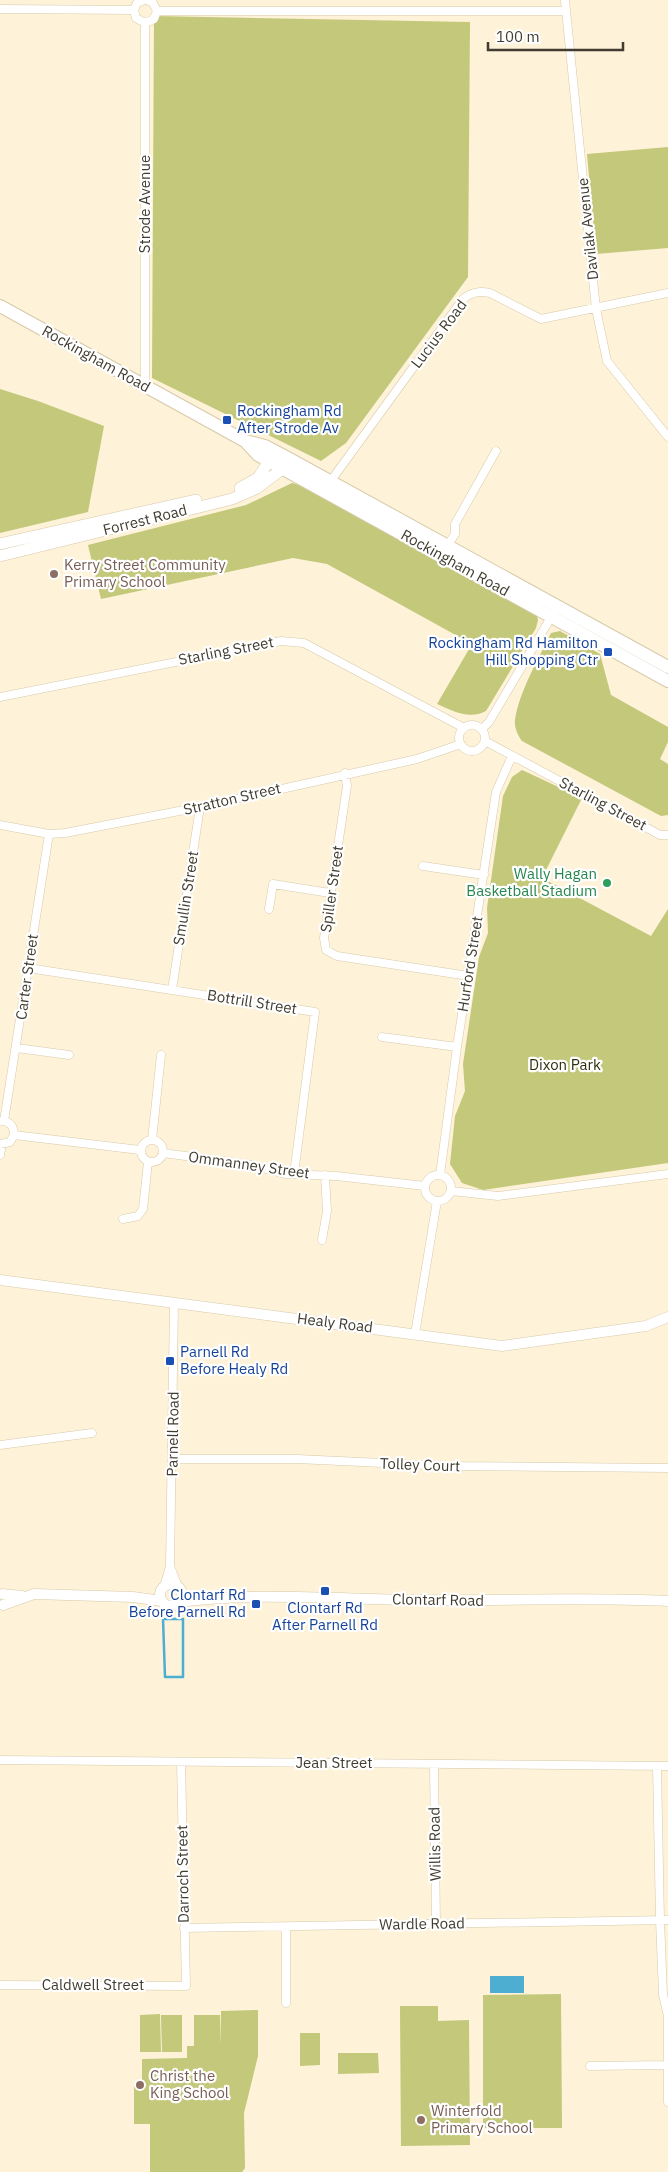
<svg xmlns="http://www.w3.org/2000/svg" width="668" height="2172" viewBox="0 0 668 2172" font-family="'IBM Plex Sans',sans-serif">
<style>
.green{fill:#c3c87a}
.water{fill:#4daed1}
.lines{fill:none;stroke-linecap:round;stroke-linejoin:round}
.stream{stroke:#4daed1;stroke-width:2.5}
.minor-casing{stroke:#d7caaa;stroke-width:9}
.tertiary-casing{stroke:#d7caaa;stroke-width:11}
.secondary-casing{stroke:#d7caaa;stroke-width:12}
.primary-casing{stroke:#d7caaa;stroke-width:14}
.minor{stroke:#fff;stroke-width:8}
.tertiary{stroke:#fff;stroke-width:10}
.secondary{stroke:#fff;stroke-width:11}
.primary{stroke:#fff;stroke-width:12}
.transit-dot{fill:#1a4fb4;stroke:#fff;stroke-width:2}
.education-dot{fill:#8d6e63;stroke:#fff;stroke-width:2}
.leisure-dot{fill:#2e9e5b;stroke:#fff;stroke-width:2}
.labels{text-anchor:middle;stroke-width:4.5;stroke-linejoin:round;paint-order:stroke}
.street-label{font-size:15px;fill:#413c2f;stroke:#fff}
.transit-label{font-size:15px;fill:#164399;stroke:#fff;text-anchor:start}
.education-label{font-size:15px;fill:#785e54;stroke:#fff;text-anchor:start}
.leisure-label{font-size:15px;fill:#27864d;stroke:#fff;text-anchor:end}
.park-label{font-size:15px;fill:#2f300d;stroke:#fff}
</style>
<rect width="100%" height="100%" fill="#fef2d8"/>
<!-- green -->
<path class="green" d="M154,16L470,22L468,277L346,443L321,461L152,378Z
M668,147V248L596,254L587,154Z
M0,389L38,401L104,426L88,512L0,533Z
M292,483L306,487L536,612L538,620L536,628L486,711C469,720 453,711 437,704L472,644L327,564L293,558L101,599L88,545L246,505Z
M560,631L600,654L611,695L668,727V742L660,759L668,764V815L661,816L522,741C518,736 514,727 515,720C519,692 539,658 551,633Z
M522,770L582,798L542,878L651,936L668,909V1163L483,1190L462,1183L450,1164L455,1116L465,1091L463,1064L479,957L488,933L487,908L503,796L512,777Z
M561,1994L562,2128H483V1995Z
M400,2006H438V2021L469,2020L470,2145L401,2146Z
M258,2010V2056L244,2113L245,2168L242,2172H150V2124H134V2086H142V2059L187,2058V2046H194V2015H220L221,2046V2011Z
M160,2014L161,2052H140V2015Z
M161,2015H182V2052H162Z
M300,2033H320V2065L300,2066Z
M338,2053H378L379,2073L338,2074Z"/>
<!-- water -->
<path class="water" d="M490,1976H524V1993H490Z"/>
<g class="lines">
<!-- stream -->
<path class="stream" d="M163,1619H183V1677H165Z"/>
<defs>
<path id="minor" d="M144,0L137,3L134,10L136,18L145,23L154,19L157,11L153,3L147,0
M565,0L596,309L607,361L668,437
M0,9L134,10
M157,11H566
M145,385V23
M330,482L463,299C472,292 479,291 490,293L541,319L668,293
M448,545L455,534V524L496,451
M0,697L281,641L304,643L464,728
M459 738a13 13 0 1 1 26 0a13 13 0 1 1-26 0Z
M482,729L489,722L553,614
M485,741L660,835H668
M345,773L347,786L324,938L326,950L337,956L469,976
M0,825L49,834L65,833L200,807L417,759L461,744
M423,866L484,875
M269,909L273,884L330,893
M28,968L315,1012L294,1174
M172,990L200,807
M382,1037L457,1047
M17,1048L69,1055
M4,1121L49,834
M14,1135L140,1150
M141 1151a11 11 0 1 1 22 0a11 11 0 1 1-22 0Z
M152,1140L161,1055
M0,1144L10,1142L14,1135C14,1127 10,1121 2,1121
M163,1153L252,1165L285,1174L336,1176L425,1186
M0,1155L2,1144
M440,1175L457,1047L496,792L512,756
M425 1188a13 13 0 1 1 26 0a13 13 0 1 1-26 0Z
M451,1191L498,1196L668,1174
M123,1219L138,1216L143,1209L148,1162
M322,1240L327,1211L325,1175
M415,1334L437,1201
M0,1445L92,1433
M173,1459H297L446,1466L668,1468
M170,1566L178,1587
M164,1587L170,1566L174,1303
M0,1760L668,1766
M434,1764L436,1924
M657,1766L660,1920L663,1995L668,2016
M286,1927V2003
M184,1928L668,1920
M0,1985L186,1986L181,1762
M668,2017V2102
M590,2066L668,2065"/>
<path id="tertiary" d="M0,1280L502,1346L646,1326L668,1317
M160 1595a11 11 0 1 1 22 0a11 11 0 1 1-22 0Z
M2,1594L22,1596
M179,1602C257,1592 336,1599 414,1600C499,1601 583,1597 668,1601
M3,1605L34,1594L133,1597L162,1601"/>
<path id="secondary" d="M240,488L258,478L269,461
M0,544L196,500
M0,556L232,499L257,488L282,469"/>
<path id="primary" d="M0,306L245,441L265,446L286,457L668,667
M245,441L258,455L668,681"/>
</defs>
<!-- minor casing -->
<use href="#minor" class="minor-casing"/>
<!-- tertiary casing -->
<use href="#tertiary" class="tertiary-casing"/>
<!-- secondary casing -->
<use href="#secondary" class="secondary-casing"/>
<!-- primary casing -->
<use href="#primary" class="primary-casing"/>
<!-- minor -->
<use href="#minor" class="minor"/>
<!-- tertiary -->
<use href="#tertiary" class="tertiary"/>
<!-- secondary -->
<use href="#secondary" class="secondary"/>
<!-- primary -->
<use href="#primary" class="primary"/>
</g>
<!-- markers -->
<g class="transit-dot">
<rect x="222" y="415" width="10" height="10" rx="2.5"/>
<rect x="603" y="647" width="10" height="10" rx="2.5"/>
<rect x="165" y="1356" width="10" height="10" rx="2.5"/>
<rect x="320" y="1586" width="10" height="10" rx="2.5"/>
<rect x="251" y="1599" width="10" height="10" rx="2.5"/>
</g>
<g class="education-dot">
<circle cx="54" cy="574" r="5"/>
<circle cx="140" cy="2085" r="5"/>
<circle cx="421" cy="2120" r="5"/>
</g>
<circle class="leisure-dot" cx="607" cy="883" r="5"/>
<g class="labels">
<!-- street labels -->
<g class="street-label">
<text transform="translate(145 204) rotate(-90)" y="5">Strode Avenue</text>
<text transform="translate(588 229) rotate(-96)" y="5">Davilak Avenue</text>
<text transform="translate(439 334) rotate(-53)" y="5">Lucius Road</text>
<text transform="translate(96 359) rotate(29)" y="5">Rockingham Road</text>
<text transform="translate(145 520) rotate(-14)" y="5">Forrest Road</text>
<text transform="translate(455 563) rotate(29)" y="5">Rockingham Road</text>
<text transform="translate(226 651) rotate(-11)" y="5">Starling Street</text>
<text transform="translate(232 799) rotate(-13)" y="5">Stratton Street</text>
<text transform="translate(603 804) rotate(28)" y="5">Starling Street</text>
<text transform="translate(332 889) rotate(-82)" y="5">Spiller Street</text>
<text transform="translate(186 898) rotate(-81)" y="5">Smullin Street</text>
<text transform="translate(470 964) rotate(-81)" y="5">Hurford Street</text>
<text transform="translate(27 977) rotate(-82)" y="5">Carter Street</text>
<text transform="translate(252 1002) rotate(9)" y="5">Bottrill Street</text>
<text transform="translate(249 1165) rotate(8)" y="5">Ommanney Street</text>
<text transform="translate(335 1323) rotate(7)" y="5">Healy Road</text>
<text transform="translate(173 1434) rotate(-89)" y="5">Parnell Road</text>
<text transform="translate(420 1465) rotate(2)" y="5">Tolley Court</text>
<text transform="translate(438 1600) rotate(1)" y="5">Clontarf Road</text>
<text x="334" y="1768">Jean Street</text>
<text transform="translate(435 1844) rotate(-91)" y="5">Willis Road</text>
<text transform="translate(183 1874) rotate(-91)" y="5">Darroch Street</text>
<text transform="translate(422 1924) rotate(-1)" y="5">Wardle Road</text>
<text x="93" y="1990">Caldwell Street</text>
</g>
<!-- transit labels -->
<g class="transit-label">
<text x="237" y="416">Rockingham Rd<tspan x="237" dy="17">After Strode Av</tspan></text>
<text x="598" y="648" text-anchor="end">Rockingham Rd Hamilton<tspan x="598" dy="17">Hill Shopping Ctr</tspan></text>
<text x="180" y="1357">Parnell Rd<tspan x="180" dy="17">Before Healy Rd</tspan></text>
<text x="246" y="1600" text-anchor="end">Clontarf Rd<tspan x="246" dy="17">Before Parnell Rd</tspan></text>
<text x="325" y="1613" text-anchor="middle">Clontarf Rd<tspan x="325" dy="17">After Parnell Rd</tspan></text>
</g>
<!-- education labels -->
<g class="education-label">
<text x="64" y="570">Kerry Street Community<tspan x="64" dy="17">Primary School</tspan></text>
<text x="150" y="2081">Christ the<tspan x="150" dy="17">King School</tspan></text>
<text x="431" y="2116">Winterfold<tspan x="431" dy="17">Primary School</tspan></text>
</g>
<!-- leisure labels -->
<g class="leisure-label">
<text x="597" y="879">Wally Hagan<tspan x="597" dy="17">Basketball Stadium</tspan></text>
</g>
<!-- park labels -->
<g class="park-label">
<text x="565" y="1070">Dixon Park</text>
</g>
</g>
<!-- scale -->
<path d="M488 42v8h135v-8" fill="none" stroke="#413c2f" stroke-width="2.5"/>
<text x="496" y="42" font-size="15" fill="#413c2f" stroke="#ffffff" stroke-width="4" paint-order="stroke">100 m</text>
</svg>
